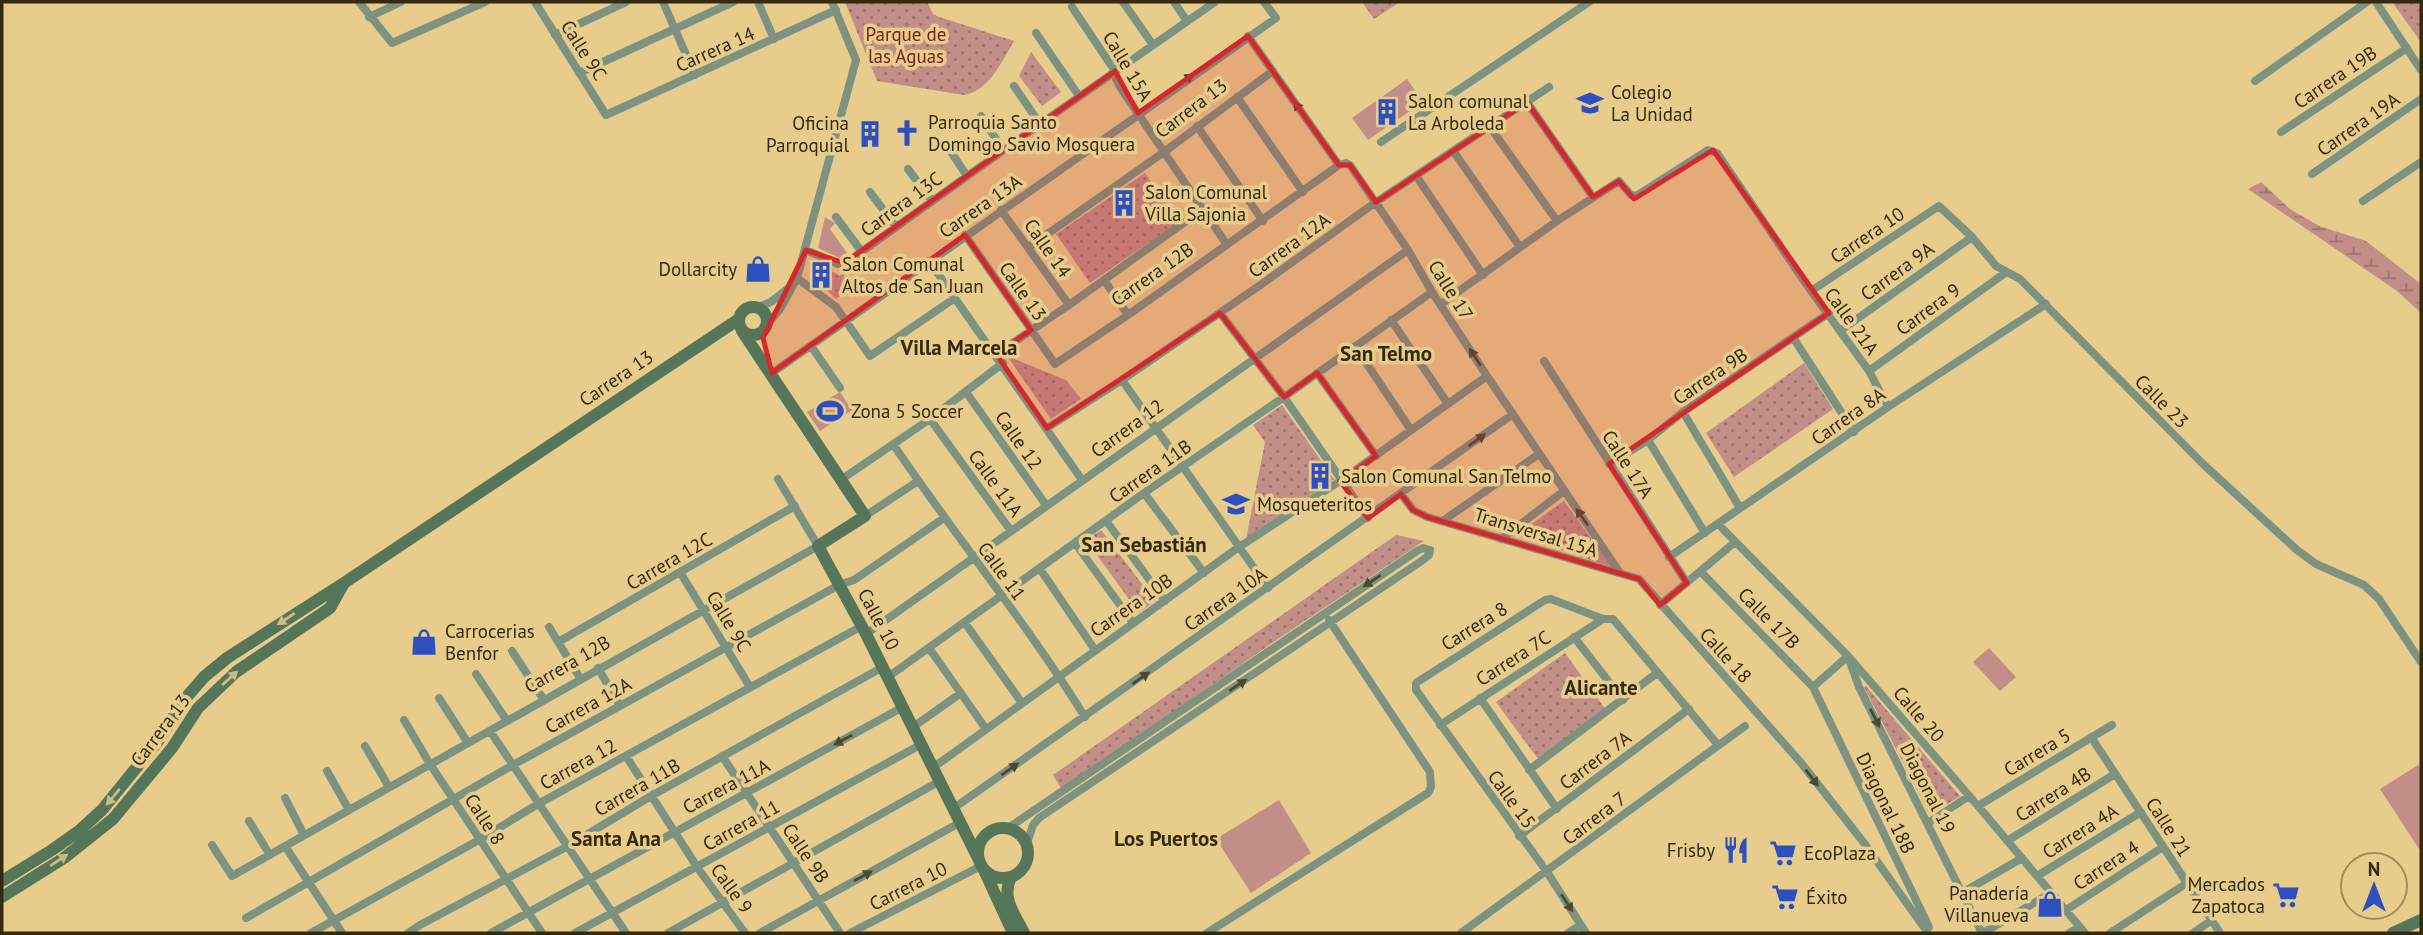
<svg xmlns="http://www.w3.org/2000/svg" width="2423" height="935" viewBox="0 0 2423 935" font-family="'PT Sans',sans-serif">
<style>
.green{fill:#c28e88}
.wetland{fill:url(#wetland-marsh)}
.park{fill:url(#park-dots)}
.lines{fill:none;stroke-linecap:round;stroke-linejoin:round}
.street{stroke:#7e937f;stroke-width:8}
.secondary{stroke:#567659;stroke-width:12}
.oneway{fill:#4b4a31}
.oneway2{fill:#cbbb82}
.marked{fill:#d62828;fill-opacity:0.2;stroke:#d62828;stroke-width:5;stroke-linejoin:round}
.labels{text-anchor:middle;stroke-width:7;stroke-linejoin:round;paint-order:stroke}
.park-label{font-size:19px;fill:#73221e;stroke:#e8cc8c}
.street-label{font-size:19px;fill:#352a10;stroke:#e8cc8c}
.poi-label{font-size:19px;fill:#352a10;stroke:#e8cc8c;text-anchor:start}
.neighbourhood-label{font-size:21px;font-weight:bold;fill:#352a10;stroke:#e8cc8c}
</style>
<defs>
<pattern id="wetland-marsh" width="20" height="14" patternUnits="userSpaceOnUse" patternTransform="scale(1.75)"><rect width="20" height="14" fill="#c28e88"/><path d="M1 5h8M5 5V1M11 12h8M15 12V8" fill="none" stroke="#9e746e"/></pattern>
<pattern id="park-dots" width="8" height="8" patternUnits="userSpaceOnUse" patternTransform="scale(1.75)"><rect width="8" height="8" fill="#c28e88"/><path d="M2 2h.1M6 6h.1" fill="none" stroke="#9e746e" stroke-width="1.8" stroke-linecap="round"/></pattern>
</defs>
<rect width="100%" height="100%" fill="#e8cc8c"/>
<!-- green -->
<path class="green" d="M1407,79L1423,102L1368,140L1352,118Z
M825,217L835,223L830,229L847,253L840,258L818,248Z
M840,392L852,410L820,431L807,412Z
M1989,648L2016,677L2000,691L1973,662Z
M2418,765L2421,770V852L2380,789Z
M1279,800L1311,853L1251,893L1216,839Z"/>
<!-- wetland -->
<path class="wetland" d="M2261,182L2290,209L2319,226L2366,241L2421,284V313L2397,291L2248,189Z"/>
<!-- park -->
<path class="park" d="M845,2H927L933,14L939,17L1014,41C1002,61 989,91 964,95L877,81Z
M1362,2H1400L1374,19Z
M2392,2H2421V42Z
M1031,52L1061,92L1042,106L1019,76Z
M1145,173L1179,222L1090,283L1056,234Z
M830,270L840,276L843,274L853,287L836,299L823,286Z
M1007,356L1066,380L1081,399L1051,419Z
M1804,363L1833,409L1734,477L1706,433Z
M1282,405L1334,479L1246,540L1265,442L1253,425Z
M1564,501L1612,567L1516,535Z
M1101,530L1155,601L1139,613L1086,540Z
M1396,535L1424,541L1272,643L1062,790L1053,775Z
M1565,653L1606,710L1538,759L1496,702Z
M1866,686L1960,796L1930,815L1864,687Z"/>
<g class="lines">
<!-- street -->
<path class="street" d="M359,2L392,43L485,2
M535,2L606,115L836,10
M663,2L695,75
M758,2L774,39
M1123,2L1153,45
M1174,2L1187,21
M2376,2L2421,70
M1072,7L1115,71L1116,79L1120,87L1227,245
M369,17L401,2
M1036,33L1079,96
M555,35L626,2
M1248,36L1339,165
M579,73L733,2
M2255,81L2367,2
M1014,86L1040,124
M1237,97L1303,192
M1527,102L1593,197
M981,116L1003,150
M1197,126L1263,221
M1490,127L1557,221
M2281,132L2407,48
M1381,142L1589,2
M945,143L967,176
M1454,152L1520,247
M1339,165L1346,163L1350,165L1408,250L1432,292L1487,376L1620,573
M908,169L932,201
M2312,174L2421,99
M1417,177L1483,275
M870,192L896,227
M2363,201L2421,162
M1001,210L1069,305
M836,217L862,252
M965,235L1055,364L1128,315L1339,165
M1029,247L1164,152L1273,71
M806,250L838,264L850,260L1040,124L1215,2
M929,261L1082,480
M797,278L836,307L870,356L955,298
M1104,280L1128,315
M1811,291L1939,206L1972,237L1996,266L2020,279L2203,464L2297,550L2316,564L2364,585L2379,599L2421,662
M1441,304L1557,221L1619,181L1631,195L1636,196L1708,150L1717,153L1811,291L1869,371L1888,407
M756,308L771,302L790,287
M1220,313L1284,397L1368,518
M1391,320L1448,404
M766,326L780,309L797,278L856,60L832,2
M1840,331L1972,237
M1794,339L1854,432
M811,346L840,388
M1355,346L1411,430
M996,354L1069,305L1203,209
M1544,361L1687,583
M1869,371L2005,273
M772,373L1276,18L1264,2
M1317,373L1376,456
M1122,380L1268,588
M966,392L1046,505
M1683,412L1740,508
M930,419L1011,531
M1047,428L1122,380L1259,286L1376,202L1549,87
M1648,440L1705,533
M893,444C955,536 1026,622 1085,717
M1609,464L1648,440L1683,412L1829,313
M842,479L930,419L1003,363
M1144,493L1204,573
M1401,494L1413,510L1427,517L1639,579L1802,764L1864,843L1928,933
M865,516L918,481
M1444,520L1539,454
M1107,522L1165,601
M1718,524L1848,656L1978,806L2085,933
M1501,539L1564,491
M1075,543L1133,623
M1669,557L1888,407L2046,304
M1040,569L1095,650
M680,572L750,687
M1701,572L1813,687L1929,927
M1660,605L1735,542
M965,623L1022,703
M549,627L580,678
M866,634L1408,250
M1574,637L1623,700
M558,642L795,506
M929,648L986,729
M512,651L544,700
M1850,662L1859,687L1982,933
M598,668L620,706
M476,674L507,721
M888,677L1144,493L1284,397L1432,292
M1813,687L1848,656
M439,698L468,743
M1480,698L1557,809
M404,720L430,764L542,933
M1440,725L1603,619
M913,727L961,693
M490,731L626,933
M2091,737L2220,933
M365,746L389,787
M626,756L697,867L745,933
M722,756L840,933
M934,767L1239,547L1340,481L1487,376
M1529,770L1657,673
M327,771L349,810
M285,798L304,835
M1978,806L2112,725
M954,808L1513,414
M249,821L270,855
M1928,823L1969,796
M1008,828L1417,551L1423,548L1430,550
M1519,836L1689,709
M2007,841L2115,774
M1027,843L1033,825L1039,818L1423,560L1429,555L1430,550
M212,845L232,876L818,546L778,479
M285,846L342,933
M2037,876L2141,812
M1962,893L2022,858
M2066,910L2163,847
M246,918L513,765L839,585L854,580L944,518
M311,933L479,840L538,804L862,626
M408,933L420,925L568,846L651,796L883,667
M491,933L903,707
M575,933L922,744
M668,933L940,781
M760,933L961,822
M850,933L981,866
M1207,933L1428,793L1431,787L1430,772L1329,620
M1461,933L1745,726
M1568,933L1581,925
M1586,933L1547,872L1416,690V683L1545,600L1551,599L1603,619H1613L1718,745
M1983,933L2051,893
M2069,933L2080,927
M2110,933L2187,883
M2193,933L2212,920"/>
<!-- secondary -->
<path class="secondary" d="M739 321a14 14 0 1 1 28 0a14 14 0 1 1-28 0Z
M742,331L865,516L818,546L866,634L978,858
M978 853a25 25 0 1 1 50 0a25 25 0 1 1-50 0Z
M984,870L1013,933
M1011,877C1001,898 1014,913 1024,933
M2,881L52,850L79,831L102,810L158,741L184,700L204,677L227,658L344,583L739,319
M2,897L64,858L113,819L172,748L198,708L236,672L330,608L344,583
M2393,933L2421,920"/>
</g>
<!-- one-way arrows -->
<defs><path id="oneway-solid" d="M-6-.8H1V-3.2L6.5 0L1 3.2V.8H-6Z" transform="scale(1.75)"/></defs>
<g class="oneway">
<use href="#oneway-solid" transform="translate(1185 80) rotate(-35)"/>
<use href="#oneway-solid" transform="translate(1300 110) rotate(-125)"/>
<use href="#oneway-solid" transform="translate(1475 357) rotate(-123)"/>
<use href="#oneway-solid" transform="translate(1477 440) rotate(-36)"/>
<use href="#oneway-solid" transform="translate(1582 517) rotate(-125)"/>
<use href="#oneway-solid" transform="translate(1372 581) rotate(146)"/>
<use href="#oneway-solid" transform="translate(1141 678) rotate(-35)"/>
<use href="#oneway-solid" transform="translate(1238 685) rotate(-34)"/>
<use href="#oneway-solid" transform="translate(1875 718) rotate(63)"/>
<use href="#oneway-solid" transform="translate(843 740) rotate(151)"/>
<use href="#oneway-solid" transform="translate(1010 769) rotate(-35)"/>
<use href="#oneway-solid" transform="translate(1812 778) rotate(53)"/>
<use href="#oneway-solid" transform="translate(863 876) rotate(-29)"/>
<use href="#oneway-solid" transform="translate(1567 903) rotate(57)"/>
</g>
<g class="oneway2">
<use href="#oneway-solid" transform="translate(286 619) rotate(146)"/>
<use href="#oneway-solid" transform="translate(230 678) rotate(-42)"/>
<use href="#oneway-solid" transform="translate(113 797) rotate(130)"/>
<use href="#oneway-solid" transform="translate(59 860) rotate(-34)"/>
</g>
<!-- marked area -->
<path class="marked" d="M1248,36L1339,165H1350L1376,202L1527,102L1593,197L1619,181L1634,199L1713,150L1829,313L1609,464L1687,583L1660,605L1639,579L1427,517L1413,510L1401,494L1368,518L1340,481L1376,456L1317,373L1284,397L1220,313L1047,428L996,354L1031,330L965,235L772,373L763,338L806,250L844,263L1115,71L1138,113Z"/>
<!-- icons -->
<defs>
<symbol id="school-bare" viewBox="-9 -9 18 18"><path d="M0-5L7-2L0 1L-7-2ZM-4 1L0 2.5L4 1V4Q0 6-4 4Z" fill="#2e4fbf" stroke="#e8cc8c" stroke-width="2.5" paint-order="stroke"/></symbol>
<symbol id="building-bare" viewBox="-9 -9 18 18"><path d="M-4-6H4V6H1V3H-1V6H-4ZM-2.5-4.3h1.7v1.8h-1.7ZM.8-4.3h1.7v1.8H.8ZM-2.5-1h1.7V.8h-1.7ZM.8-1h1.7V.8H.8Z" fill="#2e4fbf" stroke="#e8cc8c" stroke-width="2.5" paint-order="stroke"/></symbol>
<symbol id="church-bare" viewBox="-9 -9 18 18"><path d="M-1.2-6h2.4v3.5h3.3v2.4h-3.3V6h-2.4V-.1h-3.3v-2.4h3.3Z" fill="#2e4fbf" stroke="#e8cc8c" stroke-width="2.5" paint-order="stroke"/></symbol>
<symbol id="shop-bare" viewBox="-9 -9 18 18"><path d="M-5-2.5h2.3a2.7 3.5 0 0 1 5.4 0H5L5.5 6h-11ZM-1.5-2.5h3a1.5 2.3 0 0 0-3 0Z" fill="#2e4fbf" stroke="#e8cc8c" stroke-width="2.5" paint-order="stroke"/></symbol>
<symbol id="stadium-bare" viewBox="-9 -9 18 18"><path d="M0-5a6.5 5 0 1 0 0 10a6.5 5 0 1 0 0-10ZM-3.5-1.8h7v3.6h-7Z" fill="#2e4fbf" stroke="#e8cc8c" stroke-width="2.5" paint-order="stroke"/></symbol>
<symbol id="restaurant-bare" viewBox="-9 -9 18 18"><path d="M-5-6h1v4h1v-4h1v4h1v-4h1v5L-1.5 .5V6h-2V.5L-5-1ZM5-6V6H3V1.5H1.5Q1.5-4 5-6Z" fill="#2e4fbf" stroke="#e8cc8c" stroke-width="2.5" paint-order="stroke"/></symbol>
<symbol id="supermarket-bare" viewBox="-9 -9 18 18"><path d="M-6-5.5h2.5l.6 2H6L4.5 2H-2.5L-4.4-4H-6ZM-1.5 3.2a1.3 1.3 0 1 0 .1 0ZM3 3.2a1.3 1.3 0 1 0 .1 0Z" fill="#2e4fbf" stroke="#e8cc8c" stroke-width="2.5" paint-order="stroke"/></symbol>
</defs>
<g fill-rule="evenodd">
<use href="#school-bare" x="1571" y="84" width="38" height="38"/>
<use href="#building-bare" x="1368" y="93" width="38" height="38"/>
<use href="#church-bare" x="888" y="114" width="38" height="38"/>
<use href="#building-bare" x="851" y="115" width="38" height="38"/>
<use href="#building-bare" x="1105" y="184" width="38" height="38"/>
<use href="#shop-bare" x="739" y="250" width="38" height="38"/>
<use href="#building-bare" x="802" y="256" width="38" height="38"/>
<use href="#stadium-bare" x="811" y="392" width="38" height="38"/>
<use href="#building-bare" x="1301" y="457" width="38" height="38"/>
<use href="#school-bare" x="1217" y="485" width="38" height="38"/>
<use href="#shop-bare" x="405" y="623" width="38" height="38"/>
<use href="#restaurant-bare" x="1717" y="831" width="38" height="38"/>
<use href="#supermarket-bare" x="1764" y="834" width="38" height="38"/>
<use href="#supermarket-bare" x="2267" y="876" width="38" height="38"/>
<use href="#supermarket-bare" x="1766" y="878" width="38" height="38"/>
<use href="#shop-bare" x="2031" y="885" width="38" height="38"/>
</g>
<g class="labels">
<!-- park labels -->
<g class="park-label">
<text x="906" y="41">Parque de<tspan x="906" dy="22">las Aguas</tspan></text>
</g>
<!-- street labels -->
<g class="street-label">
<text transform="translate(715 49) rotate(-24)" y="7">Carrera 14</text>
<text transform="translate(584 50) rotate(57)" y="7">Calle 9C</text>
<text transform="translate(1128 66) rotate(59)" y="7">Calle 15A</text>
<text transform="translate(2335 77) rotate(-34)" y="7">Carrera 19B</text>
<text transform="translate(1191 108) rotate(-37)" y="7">Carrera 13</text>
<text transform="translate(2358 124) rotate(-35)" y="7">Carrera 19A</text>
<text transform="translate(901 204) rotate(-36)" y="7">Carrera 13C</text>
<text transform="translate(980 206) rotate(-35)" y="7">Carrera 13A</text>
<text transform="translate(1867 235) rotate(-34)" y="7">Carrera 10</text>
<text transform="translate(1289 245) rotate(-36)" y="7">Carrera 12A</text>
<text transform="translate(1048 248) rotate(55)" y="7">Calle 14</text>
<text transform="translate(1897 271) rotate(-36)" y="7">Carrera 9A</text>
<text transform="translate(1152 274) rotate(-35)" y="7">Carrera 12B</text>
<text transform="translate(1451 290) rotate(58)" y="7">Calle 17</text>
<text transform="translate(1023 291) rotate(55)" y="7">Calle 13</text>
<text transform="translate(1928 309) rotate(-36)" y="7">Carrera 9</text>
<text transform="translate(1852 321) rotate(54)" y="7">Calle 21A</text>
<text transform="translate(1710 376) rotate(-34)" y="7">Carrera 9B</text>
<text transform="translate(616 378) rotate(-34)" y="7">Carrera 13</text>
<text transform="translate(2162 401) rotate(45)" y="7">Calle 23</text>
<text transform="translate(1848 416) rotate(-35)" y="7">Carrera 8A</text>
<text transform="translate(1127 428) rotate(-36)" y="7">Carrera 12</text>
<text transform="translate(1019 440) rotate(55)" y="7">Calle 12</text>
<text transform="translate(1628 464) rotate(57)" y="7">Calle 17A</text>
<text transform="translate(1150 471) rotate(-35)" y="7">Carrera 11B</text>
<text transform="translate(996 483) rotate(54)" y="7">Calle 11A</text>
<text transform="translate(1536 532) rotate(17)" y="7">Transversal 15A</text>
<text transform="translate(669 561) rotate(-30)" y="7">Carrera 12C</text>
<text transform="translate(1002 571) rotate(54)" y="7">Calle 11</text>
<text transform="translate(1225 599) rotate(-35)" y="7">Carrera 10A</text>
<text transform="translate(1131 605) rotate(-35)" y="7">Carrera 10B</text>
<text transform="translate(1769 618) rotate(45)" y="7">Calle 17B</text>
<text transform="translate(879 619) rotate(62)" y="7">Calle 10</text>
<text transform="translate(729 621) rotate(59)" y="7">Calle 9C</text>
<text transform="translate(1474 626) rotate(-32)" y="7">Carrera 8</text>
<text transform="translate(1726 655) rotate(48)" y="7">Calle 18</text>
<text transform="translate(1513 658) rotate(-33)" y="7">Carrera 7C</text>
<text transform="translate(567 664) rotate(-30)" y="7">Carrera 12B</text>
<text transform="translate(588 705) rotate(-29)" y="7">Carrera 12A</text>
<text transform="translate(1919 714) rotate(49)" y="7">Calle 20</text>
<text transform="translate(160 730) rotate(-53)" y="7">Carrera 13</text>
<text transform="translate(2037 752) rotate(-31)" y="7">Carrera 5</text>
<text transform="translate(1595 760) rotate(-37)" y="7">Carrera 7A</text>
<text transform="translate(578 764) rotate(-29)" y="7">Carrera 12</text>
<text transform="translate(726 786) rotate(-28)" y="7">Carrera 11A</text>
<text transform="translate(637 787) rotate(-30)" y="7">Carrera 11B</text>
<text transform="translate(1928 788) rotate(63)" y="7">Diagonal 19</text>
<text transform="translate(2053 794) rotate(-32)" y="7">Carrera 4B</text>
<text transform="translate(1512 799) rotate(54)" y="7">Calle 15</text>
<text transform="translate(1886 803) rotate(64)" y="7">Diagonal 18B</text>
<text transform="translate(1594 818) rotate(-37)" y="7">Carrera 7</text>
<text transform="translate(485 819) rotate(57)" y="7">Calle 8</text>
<text transform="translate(741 825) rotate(-29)" y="7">Carrera 11</text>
<text transform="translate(2169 827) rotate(57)" y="7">Calle 21</text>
<text transform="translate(2080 831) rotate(-32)" y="7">Carrera 4A</text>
<text transform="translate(806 853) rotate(56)" y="7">Calle 9B</text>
<text transform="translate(2106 865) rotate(-33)" y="7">Carrera 4</text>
<text transform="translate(908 886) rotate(-27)" y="7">Carrera 10</text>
<text transform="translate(732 888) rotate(54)" y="7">Calle 9</text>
</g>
<!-- poi labels -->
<g class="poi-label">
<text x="1611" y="99">Colegio<tspan x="1611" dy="22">La Unidad</tspan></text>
<text x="1408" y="108">Salon comunal<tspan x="1408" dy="22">La Arboleda</tspan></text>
<text x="928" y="129">Parroquia Santo<tspan x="928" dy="22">Domingo Savio Mosquera</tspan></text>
<text x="849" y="130" text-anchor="end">Oficina<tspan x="849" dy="22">Parroquial</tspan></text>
<text x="1145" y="199">Salon Comunal<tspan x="1145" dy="22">Villa Sajonia</tspan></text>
<text x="842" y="271">Salon Comunal<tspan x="842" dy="22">Altos de San Juan</tspan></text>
<text x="737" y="276" text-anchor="end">Dollarcity</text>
<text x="851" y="418">Zona 5 Soccer</text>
<text x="1341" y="483">Salon Comunal San Telmo</text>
<text x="1257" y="511">Mosqueteritos</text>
<text x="445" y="638">Carrocerias<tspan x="445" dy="22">Benfor</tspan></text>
<text x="1715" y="857" text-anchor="end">Frisby</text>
<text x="1804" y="860">EcoPlaza</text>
<text x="2265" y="891" text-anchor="end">Mercados<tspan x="2265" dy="22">Zapatoca</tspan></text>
<text x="2029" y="900" text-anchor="end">Panadería<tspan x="2029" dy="22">Villanueva</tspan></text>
<text x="1806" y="904">Éxito</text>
</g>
<!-- neighbourhood labels -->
<g class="neighbourhood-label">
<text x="959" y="355">Villa Marcela</text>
<text x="1386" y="361">San Telmo</text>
<text x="1144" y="552">San Sebastián</text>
<text x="1601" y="695">Alicante</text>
<text x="616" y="846">Santa Ana</text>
<text x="1166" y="846">Los Puertos</text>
</g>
</g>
<!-- border -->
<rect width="2423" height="935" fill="none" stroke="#352a10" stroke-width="7"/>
<!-- north arrow -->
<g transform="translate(2374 886)"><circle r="33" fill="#e8cc8c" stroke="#a08b5a" stroke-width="2"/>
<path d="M0-5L12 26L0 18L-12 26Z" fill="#2e4fbf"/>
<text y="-10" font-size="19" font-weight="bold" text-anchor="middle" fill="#352a10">N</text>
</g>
</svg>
